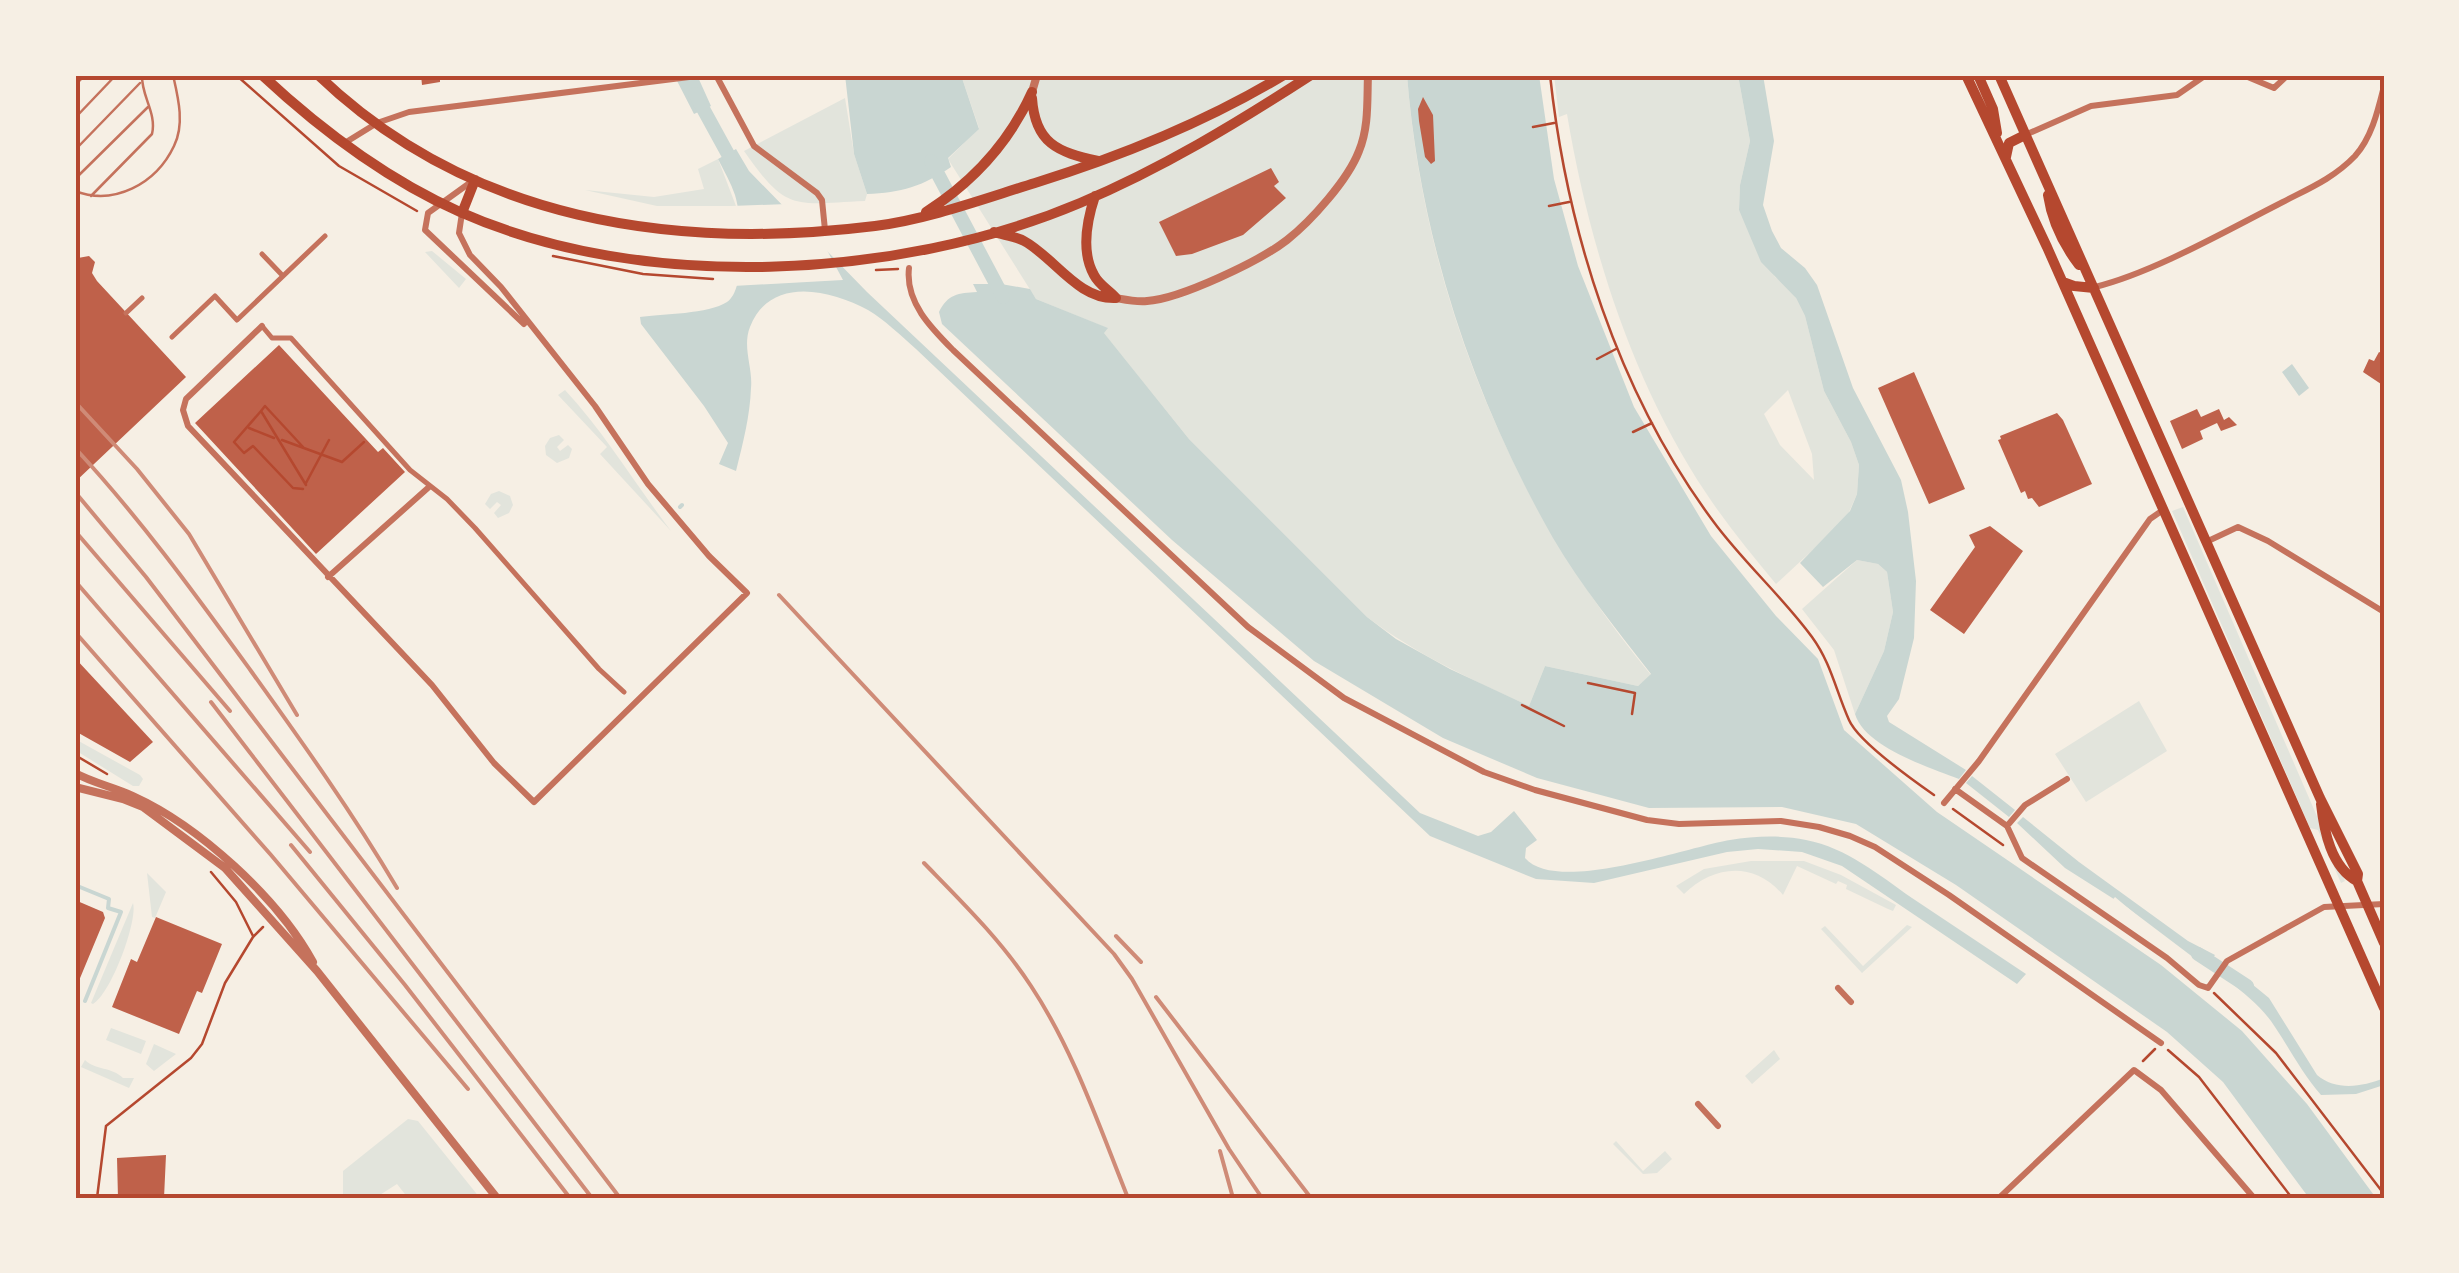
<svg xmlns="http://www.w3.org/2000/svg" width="2459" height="1273" viewBox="0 0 2459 1273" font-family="'Asap Condensed',sans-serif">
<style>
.green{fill:#e2e4dc;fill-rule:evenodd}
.water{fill:#c9d6d2}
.pier{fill:#f6efe4}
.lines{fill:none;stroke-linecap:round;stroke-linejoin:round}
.stream{stroke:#c9d6d2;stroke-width:4}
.canal{stroke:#c9d6d2;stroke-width:14}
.building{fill:#bf614a}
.path{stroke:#b5482f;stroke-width:2.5}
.service{stroke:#c5725c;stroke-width:2.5}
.pedestrian{stroke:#c5725c;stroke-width:5}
.minor{stroke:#c5725c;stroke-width:6}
.tertiary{stroke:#c5725c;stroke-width:8}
.primary{stroke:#b5482f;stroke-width:10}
.rail{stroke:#cf8b77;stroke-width:4}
.neatline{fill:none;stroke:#b5482f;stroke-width:4}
</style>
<rect width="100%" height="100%" fill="#f6efe4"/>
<!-- green -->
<path class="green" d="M961,75H1407C1424,294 1511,506 1651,675L1638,686L1545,666L1529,706C1473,680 1417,655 1367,617L1189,439L1103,332L1107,328L1036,299L948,159L979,128Z
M1554,75H1738L1750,141L1740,185L1739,210L1775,277L1788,286L1796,298L1805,316L1824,391L1851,442L1859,465L1857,494L1846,519L1776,584C1752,555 1727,525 1706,493C1632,382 1589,245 1567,114L1559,117ZM1788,390L1812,454L1814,480L1780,445L1764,414Z
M845,98L854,154L867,194L865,201C794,204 787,213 744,151Z
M718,159L736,206H657L585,190L654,197L704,189L698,169Z
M432,251L466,279L459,288L425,252Z
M565,390C605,433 635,484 671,531L600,454L607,447L558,395Z
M559,435L564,440L557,447L560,451L568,445L572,449L569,458L557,463L546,455L545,446L550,438Z
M499,491L510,496L513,505L509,513L498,518L494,513L501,505L497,502L490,509L485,504L491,494Z
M2183,507L2345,881L2341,883L2318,830L2310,828L2172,511Z
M1857,560L1878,564L1887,572L1893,612L1884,651L1855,714L1834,650L1802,609Z
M2139,701L2167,751L2086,802L2055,754Z
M75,739L140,775L143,779L139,786H133L75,750Z
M1751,861H1804L1841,875L1896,905L1893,911L1888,909L1846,889L1847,885L1838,881L1836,884L1797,866L1783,895C1754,861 1714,865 1684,894L1676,886L1704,869Z
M147,873L166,892L155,918L152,917Z
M133,903C138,921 111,994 93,1004L91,1003Z
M1907,925L1912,927L1862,973L1821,929L1825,926L1863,966Z
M111,1028L146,1041L141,1054L106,1040Z
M154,1044L176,1054L154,1071L146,1064Z
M1774,1050L1780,1059L1752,1084L1745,1076Z
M85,1060C95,1070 112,1067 123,1078H134L129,1088L81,1067Z
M408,1119L418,1121L480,1198H408L397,1184L375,1198H343V1171Z
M1616,1141L1643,1171L1665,1151L1672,1159L1657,1173L1643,1174L1613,1144Z"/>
<!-- water -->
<path class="water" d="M674,75H697L711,106L694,114Z
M845,75H961L979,129L948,158L951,167C923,186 901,193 867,194L854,154Z
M1407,75H1539L1554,179L1578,266L1634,407L1711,536L1776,616L1818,659L1844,730L1937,812L2161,965L2242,1031L2307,1104L2376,1198H2309L2223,1082L2167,1032L1956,885L1856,824L1782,807L1649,808L1537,778L1443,738L1314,661L1172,540L942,324L939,312C948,294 958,293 977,292L973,284H1001L1030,289L1036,299L1108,328L1104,333L1189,439L1367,617L1396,639L1450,669L1529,706L1545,666L1638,686L1651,674C1617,630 1581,586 1553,538C1472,396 1420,238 1407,75Z
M1738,75H1763L1774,141L1763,205L1772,231L1781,248L1805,268L1817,285L1853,388L1901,480L1908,512L1916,581L1914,638L1899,699L1887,716L1889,722L1966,770L1959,779C1928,767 1865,747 1855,714L1884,651L1893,612L1887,572L1878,564L1857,560L1823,587L1800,563L1850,511L1857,494L1859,465L1851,442L1824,391L1805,316L1796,298L1761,262L1739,210L1740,185L1750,141Z
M736,149L749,171L867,292L1420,813L1478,836L1491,832L1514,811L1537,840L1526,848L1525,858C1557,895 1687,847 1730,840C1754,836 1783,835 1806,840C1847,848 1879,875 1912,898C1950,923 1988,949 2026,974L2017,984L1842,866L1802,852L1758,849L1727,852L1594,883L1536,879L1430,836L916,349C901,336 885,320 868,310C829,289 770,276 750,327C742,347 753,368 751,388C750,416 743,443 736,471L719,464L728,443L704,406L641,324L640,317C662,314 709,314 727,302C747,289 742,217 735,195C731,183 724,171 718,159Z
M2292,364L2309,388L2299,396L2282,372Z
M1972,776L2015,810L2009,817L1966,783Z
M2023,817L2079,862L2188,941L2215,955L2206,967L2128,908L2065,868L2017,823Z
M2236,971L2269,998L2317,1075C2336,1091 2362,1087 2384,1078V1085L2356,1094L2321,1095C2302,1073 2291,1051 2275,1027C2263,1008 2246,995 2229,981Z"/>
<!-- pier -->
<path class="pier" d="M787,204L820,237L843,280L733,286L735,251L731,206Z
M2115,897L2204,972L2110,903Z"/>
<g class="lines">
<!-- stream -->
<path class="stream" d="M680,507L682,505
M75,885L109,899L108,908L121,912L85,1001"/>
<!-- canal -->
<path class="canal" d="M695,94L735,167
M931,161L1003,297
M2198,954L2247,986"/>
</g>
<!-- building -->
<path class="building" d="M421,75H447V78H440V82L422,85Z
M1423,97L1433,115L1435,161L1431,164L1425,157L1419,121L1418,109Z
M1271,168L1279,182L1274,186L1286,198L1243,235L1192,254L1176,256L1159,222Z
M75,255L78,258L89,256L95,262L92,273L97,281L186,377L75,482Z
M279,345L378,452L383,448L405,472L316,554L195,423Z
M2379,352L2384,354V386L2363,372L2369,359L2374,361Z
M1914,372L1965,489L1929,504L1878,388Z
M2197,409L2201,417L2219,409L2224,420L2229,417L2237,425L2221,431L2217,423L2200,431L2203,439L2182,449L2170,421Z
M2057,413L2063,420L2092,484L2039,507L2032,498L2028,499L2025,491L2021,493L1998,440L2001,439L2000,436Z
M1990,526L2023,551L1964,634L1930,610L1975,547L1969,535Z
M75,658L153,742L130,762L75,731Z
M75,900L103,912L105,918L78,983L75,981Z
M156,917L222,944L202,993L197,991L179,1034L112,1007L131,959L137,962Z
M166,1155L164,1198H118L117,1158Z"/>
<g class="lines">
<!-- path -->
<path class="path" d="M236,75L339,166L417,211
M1550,75C1567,232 1618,393 1713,521C1743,562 1782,596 1812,637C1831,663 1836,691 1849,720C1858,741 1914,781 1934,795
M1533,127L1554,123
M1549,206L1569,202
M553,256L643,274L713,279
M876,270L898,269
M1597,359L1616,349
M261,411L265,406L303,447
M249,428L274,438
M1633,432L1652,423
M282,440L342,462L364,442
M306,483L329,440
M303,489L293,488L253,446L244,453L234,442L261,411L306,485
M1588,683L1635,693L1632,714
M1522,705L1564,726
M75,755L107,774
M1953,809L2003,845
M211,872L236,902L253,936
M2214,993L2276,1053L2384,1194
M2168,1050L2199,1077L2292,1198
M2143,1061L2155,1049
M97,1198L106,1126L191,1058L202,1044L225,983L253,937L263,927"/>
<!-- service -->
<path class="service" d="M75,85L85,75
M75,118L116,75
M75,150L140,83
M75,179L148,107
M75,191C114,206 156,184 174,146C185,124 178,97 173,75
M91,196L152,134C157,113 141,96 142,75"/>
<!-- pedestrian -->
<path class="pedestrian" d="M262,254L283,276
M126,313L142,298
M262,326L272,338H291L410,470L447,499L475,528L599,669L624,692
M172,337L215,296L237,320L325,236"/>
<!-- minor -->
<path class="minor" d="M706,75L717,77L754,146L817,193L822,200L825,230
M2243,75L2274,88L2288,75
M2025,135L2091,106L2177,95L2206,75
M343,144L377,123L409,112L705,75
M471,182L428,213L425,230L524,324
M909,268C905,302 931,328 953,350L1248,627L1344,698L1484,772L1535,790L1647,820L1679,824L1781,821L1819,827L1850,836L1875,847L1949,895L2161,1043
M2095,287C2152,273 2224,232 2277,205C2305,190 2332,180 2355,156C2372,137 2378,110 2384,86
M262,326L186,399L183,410L188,426L432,685L494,763L534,802L747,593L709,556L648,484L595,406L501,287L470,255L459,233L462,213
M2206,542L2238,527L2268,541L2384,612
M328,577L429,487
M1955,789L2007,826L2022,858L2167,958L2199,985L2208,988L2227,961L2324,907L2384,904
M1944,803L1979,761L2150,519L2163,510
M2007,826L2025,805L2067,779
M1838,988L1851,1002
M1698,1104L1718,1126
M1999,1198L2134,1070L2161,1090L2254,1198"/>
<!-- tertiary -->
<path class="tertiary" d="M1032,92L1037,75
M1116,298C1127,300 1136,302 1147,301C1180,299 1260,261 1287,240C1311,221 1348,180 1359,151C1369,127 1367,100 1368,75
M75,773C93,783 114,787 133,796C199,826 278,898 313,962
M75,787L123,799L143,807L225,868L317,971L497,1198"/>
<!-- primary -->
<path class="primary" d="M262,75C321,130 386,179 460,212C642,293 898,280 1080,203C1161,169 1237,123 1311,75
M318,75C470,221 673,251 875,226C929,219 983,199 1035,183C1122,156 1206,122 1284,75
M1966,75L2047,247L2384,1008
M1978,75L1993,109L1997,133
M1999,75L2320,798L2358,874L2357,881L2384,943
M1032,98C1035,143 1057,152 1098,161
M2006,157L2009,143L2025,135
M2048,195C2052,222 2063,244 2079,265
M1095,196C1087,220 1081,252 1094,275C1099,285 1109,290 1116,298
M926,212C973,182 1009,143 1032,92
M462,213L475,180
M994,232C1003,235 1015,236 1024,241C1054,257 1078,300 1116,298
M2063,282L2074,286L2094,288
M2321,804C2324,831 2331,867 2357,881"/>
<!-- rail -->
<path class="rail" d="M75,402L137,469L189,534L297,715
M75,448C140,518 195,594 251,671C302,742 352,812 397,888
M75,492L146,577L620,1198
M75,531L230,711
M75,581L310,852
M779,595L1114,954L1132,979L1229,1149L1262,1198
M75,632L271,855L468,1089
M211,702L592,1198
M291,845L405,985L570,1198
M924,863C962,902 1001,940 1031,986C1074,1051 1099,1126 1128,1198
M1116,936L1141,962
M1156,997L1311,1198
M1220,1151L1233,1198"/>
</g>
<!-- border -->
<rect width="2459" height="1273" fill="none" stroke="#f6efe4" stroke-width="155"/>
<rect x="78" y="78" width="2304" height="1118" class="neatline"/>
</svg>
